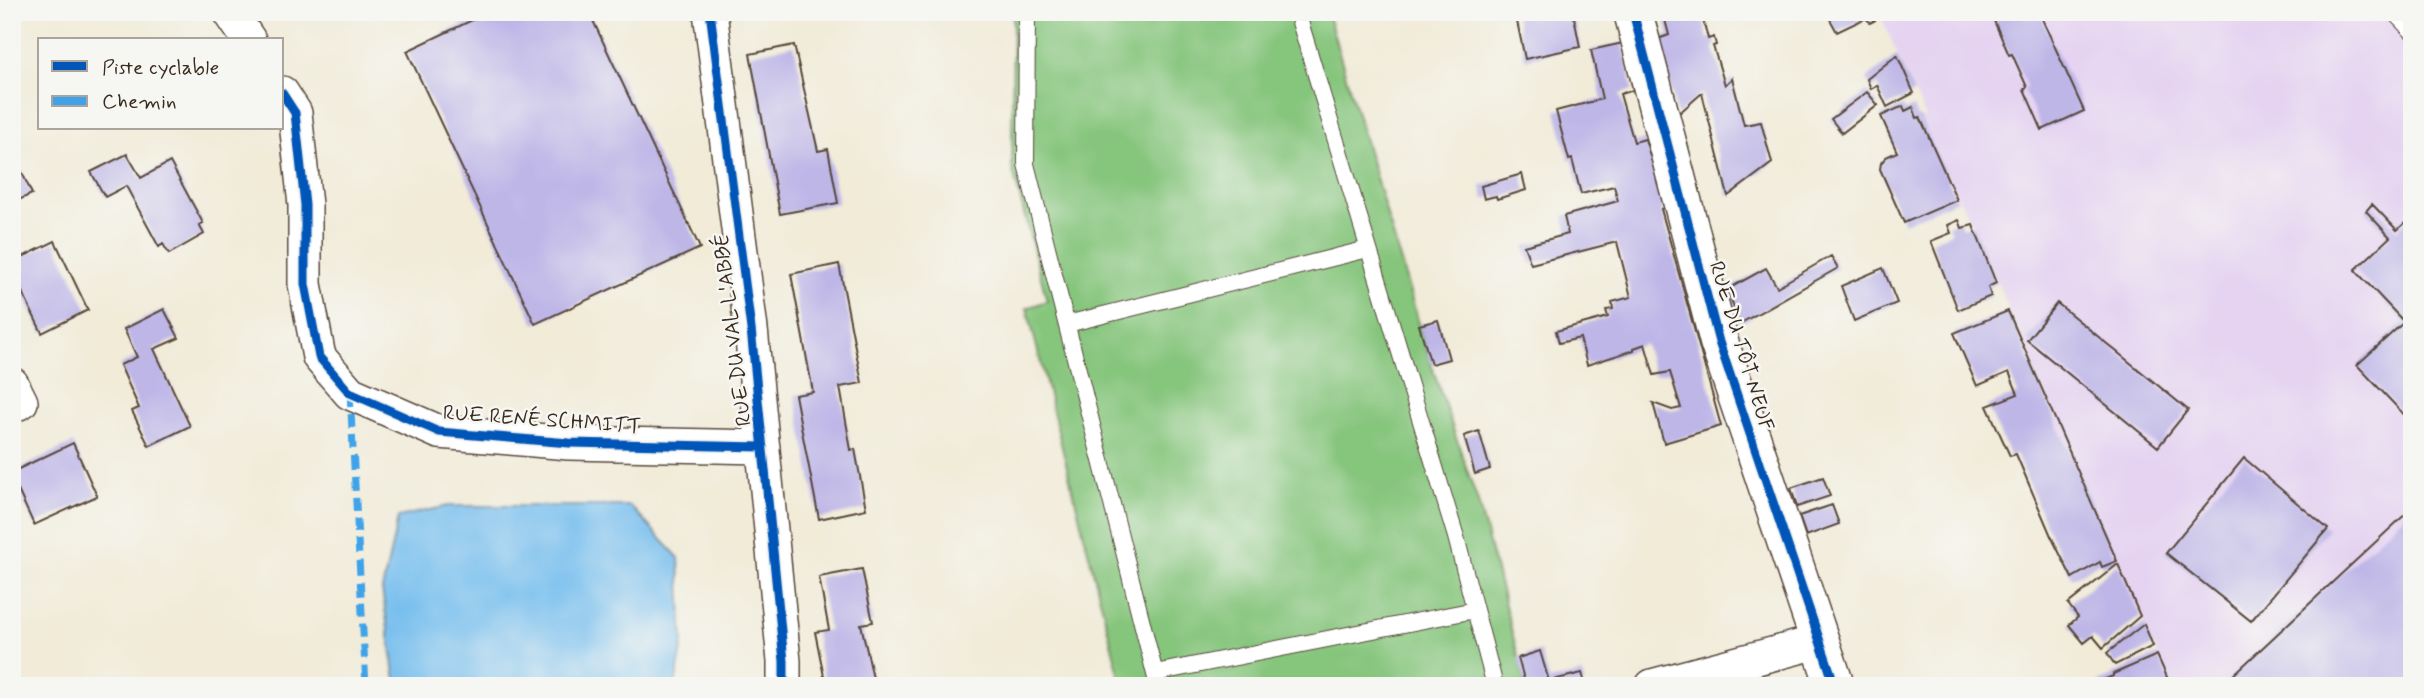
<svg xmlns="http://www.w3.org/2000/svg" width="2424" height="698" viewBox="0 0 2424 698" font-family="Mynerve,sans-serif">
<style>
.built{fill:#e5d3f1}
.green{fill:#85c57c;stroke:#60784d;stroke-width:2}
.water{fill:#76beee;stroke:#587486;stroke-width:2}
.building{fill:#beb6e7}
.lines{fill:none;stroke-linecap:round;stroke-linejoin:round}
.lane-casing{stroke:#56473a;stroke-width:18}
.street-casing{stroke:#56473a;stroke-width:36}
.secondary-casing{stroke:#56473a;stroke-width:41}
.lane{stroke:#fff;stroke-width:16}
.street{stroke:#fff;stroke-width:33}
.secondary{stroke:#fff;stroke-width:38}
.quiet{stroke:#3fa3ea;stroke-width:7;stroke-dasharray:14 7;stroke-linecap:butt}
.cycleway-casing{stroke:#f6f6f2;stroke-width:13}
.cycleway{stroke:#0057b8;stroke-width:9}
.labels{text-anchor:middle;stroke-width:5;stroke-linejoin:round;paint-order:stroke}
.street-label{font-size:21px;fill:#3b2a1e;stroke:#f6f6f2}
</style>
<rect width="100%" height="100%" fill="#f6f6f2"/>
<filter id="ink" filterUnits="userSpaceOnUse"><feTurbulence type="fractalNoise" baseFrequency=".0143" numOctaves="2"/><feDisplacementMap in="SourceGraphic" scale="14" xChannelSelector="R" yChannelSelector="G"/><feConvolveMatrix kernelMatrix="1 2 1 2 8 2 1 2 1" color-interpolation-filters="sRGB"/></filter>
<filter id="wash" filterUnits="userSpaceOnUse"><feTurbulence type="fractalNoise" baseFrequency=".00686" numOctaves="4" result="noise"/><feDisplacementMap in="SourceGraphic" scale="28" xChannelSelector="R" yChannelSelector="G"/><feGaussianBlur stdDeviation="1.57" result="paint"/><feColorMatrix in="noise" values="0 0 0 0 0 0 0 0 0 0 0 0 0 0 0 0 0 1.4 0 .05"/><feComposite in="paint" operator="in"/></filter>
<g filter="url(#wash)">
<rect width="100%" height="100%" fill="#f1ebd8"/>
<!-- built -->
<path class="built" d="M1879,12H2412V686H2171L1973,225L1917,118H1926Z"/>
<!-- green -->
<path class="green" d="M1013,12H1327L1431,364L1478,502L1526,686H1122L1027,308L1047,301L1012,167Z"/>
<!-- water -->
<path class="water" d="M448,506H630L679,558L683,643L675,686H397L382,590L398,517Z"/>
<g id="blocks">
<!-- building -->
<path class="building" d="M489,12H589L700,248L535,324L407,51Z
M1515,12H1573L1580,47L1525,59Z
M1668,12H1701L1708,39L1714,37L1716,45L1713,46L1725,85L1732,78L1744,125L1761,122L1772,163L1728,196L1702,93L1677,115L1658,39L1669,35L1664,16Z
M1826,12H1879L1881,17L1870,23L1866,18L1837,32Z
M1995,12H2039L2084,111L2042,130L2024,89L2027,87L2012,54L2009,55L1991,14Z
M1623,43L1633,90L1620,94L1634,142L1645,139L1656,175L1666,208L1661,209L1721,426L1664,443L1653,403L1672,410L1681,408L1670,372L1654,375L1645,344L1634,348V350L1587,365L1580,338L1559,343L1556,331L1608,317L1606,310L1613,309L1612,302L1631,297L1617,242L1531,264L1524,246L1568,234L1564,216L1618,201L1614,186L1581,194L1572,159L1569,160L1556,111L1602,99L1591,50Z
M794,45L818,151L828,149L838,203L780,214L750,54Z
M1897,55L1914,93L1887,107L1877,85L1871,89L1867,79Z
M1867,92L1878,105L1842,133L1831,119Z
M1903,106L1905,111L1913,107L1917,118L1920,117L1957,200L1904,223L1880,169L1881,163L1886,157L1897,152L1881,116Z
M12,151L32,194L12,203Z
M127,154L141,178L170,162L203,223L199,225L204,234L169,254L163,244L159,247L126,186L105,197L91,172Z
M1522,174L1526,190L1497,199L1496,196L1484,199L1481,186Z
M2372,204L2397,230L2412,217V423L2357,365L2404,322L2355,270L2390,237L2366,211Z
M1959,220L1962,228L1973,225L1996,283L1988,287L1991,296L1958,310L1931,241L1951,233L1948,225Z
M55,241L88,310L42,333L12,271V262Z
M1831,256L1838,268L1739,324L1728,289L1766,268L1777,287Z
M839,264L862,383L840,387L851,450L855,449L866,509L819,519L795,395L813,392L791,274Z
M1883,268L1897,303L1854,321L1841,286Z
M2057,303L2188,410L2158,447L2027,340Z
M164,309L179,338L154,349L190,426L149,446L132,411L139,408L120,365L137,357L124,329Z
M2008,311L2117,561L2102,567L2100,562L2072,578L2051,536L2016,454L2010,456L1987,406L2018,394L2009,372L1977,386L1954,333Z
M1438,320L1449,359L1431,364L1419,325Z
M1479,431L1490,469L1475,474L1464,436Z
M73,443L97,496L34,525L12,477V472Z
M2244,458L2328,529L2251,621L2166,553Z
M1823,477L1830,496L1797,507L1791,488Z
M1832,505L1839,524L1806,536L1799,516Z
M2412,508V686H2237L2230,678Z
M2118,564L2140,616L2103,648L2093,636L2084,643L2069,625L2078,617L2068,604Z
M862,569L873,622L861,624L874,683L860,686H826L815,632L829,630L819,577Z
M2144,624L2153,646L2115,665L2107,653Z
M1540,651L1549,681L1582,673L1585,683L1572,686H1526L1518,658Z
M2157,655L2171,686H2100L2098,682L2113,676V674Z
M1764,678L1766,686H1735V685Z"/>
</g>
</g>
<g filter="url(#ink)">
<use href="#blocks" fill-opacity="0" stroke="#56473a" stroke-width="2"/>
<g class="lines">
<defs>
<path id="lane" d="M1027,12L1026,164L1158,686
M1297,12L1456,537L1495,686
M2394,12L2412,31
M1067,324L1368,249
M1155,673L1475,610"/>
<path id="street" d="M230,12L249,40
M710,12L751,329L784,661V686
M282,93L295,113L305,205V284L319,357L350,393L439,432L569,443L763,447
M12,384L21,402L12,406
M1652,686L1821,641"/>
<path id="secondary" d="M1633,12L1719,342L1835,686"/>
</defs>
<!-- lane casing -->
<use href="#lane" class="lane-casing"/>
<!-- street casing -->
<use href="#street" class="street-casing"/>
<!-- secondary casing -->
<use href="#secondary" class="secondary-casing"/>
<!-- lane -->
<use href="#lane" class="lane"/>
<!-- street -->
<use href="#street" class="street"/>
<!-- secondary -->
<use href="#secondary" class="secondary"/>
<!-- quiet -->
<path class="quiet" d="M233,15L234,12
M350,393L366,686"/>
<defs>
<path id="cycleway" d="M710,12L751,329L784,661V686
M1633,12L1719,342L1835,686
M282,93L295,113L305,205V284L319,357L350,393L439,432L569,443L763,447"/>
</defs>
<!-- cycleway casing -->
<use href="#cycleway" class="cycleway-casing"/>
<!-- cycleway -->
<use href="#cycleway" class="cycleway"/>
</g>
</g>
<g class="labels">
<!-- street labels -->
<g class="street-label">
<text transform="translate(732 330) rotate(-97)" y="7">RUE DU VAL L'ABBÉ</text>
<text transform="translate(1742 346) rotate(73)" y="7">RUE DU TÔT NEUF</text>
<text transform="translate(542 419) rotate(4)" y="7">RUE RENÉ SCHMITT</text>
</g>
</g>
<!-- margin -->
<rect width="2424" height="698" fill="none" stroke="#f6f6f2" stroke-width="42"/>
<!-- legend -->
<rect x="38" y="38" width="245" height="91" fill="#f6f6f2" stroke="#aba49d" stroke-width="2"/>
<rect x="52" y="61" width="35" height="10" fill="#0057b8" stroke="#aba49d" stroke-width="2"/>
<text x="102" y="74" font-size="21" fill="#3b2a1e">Piste cyclable</text>
<rect x="52" y="96" width="35" height="10" fill="#3fa3ea" stroke="#aba49d" stroke-width="2"/>
<text x="102" y="108" font-size="21" fill="#3b2a1e">Chemin</text>
</svg>
